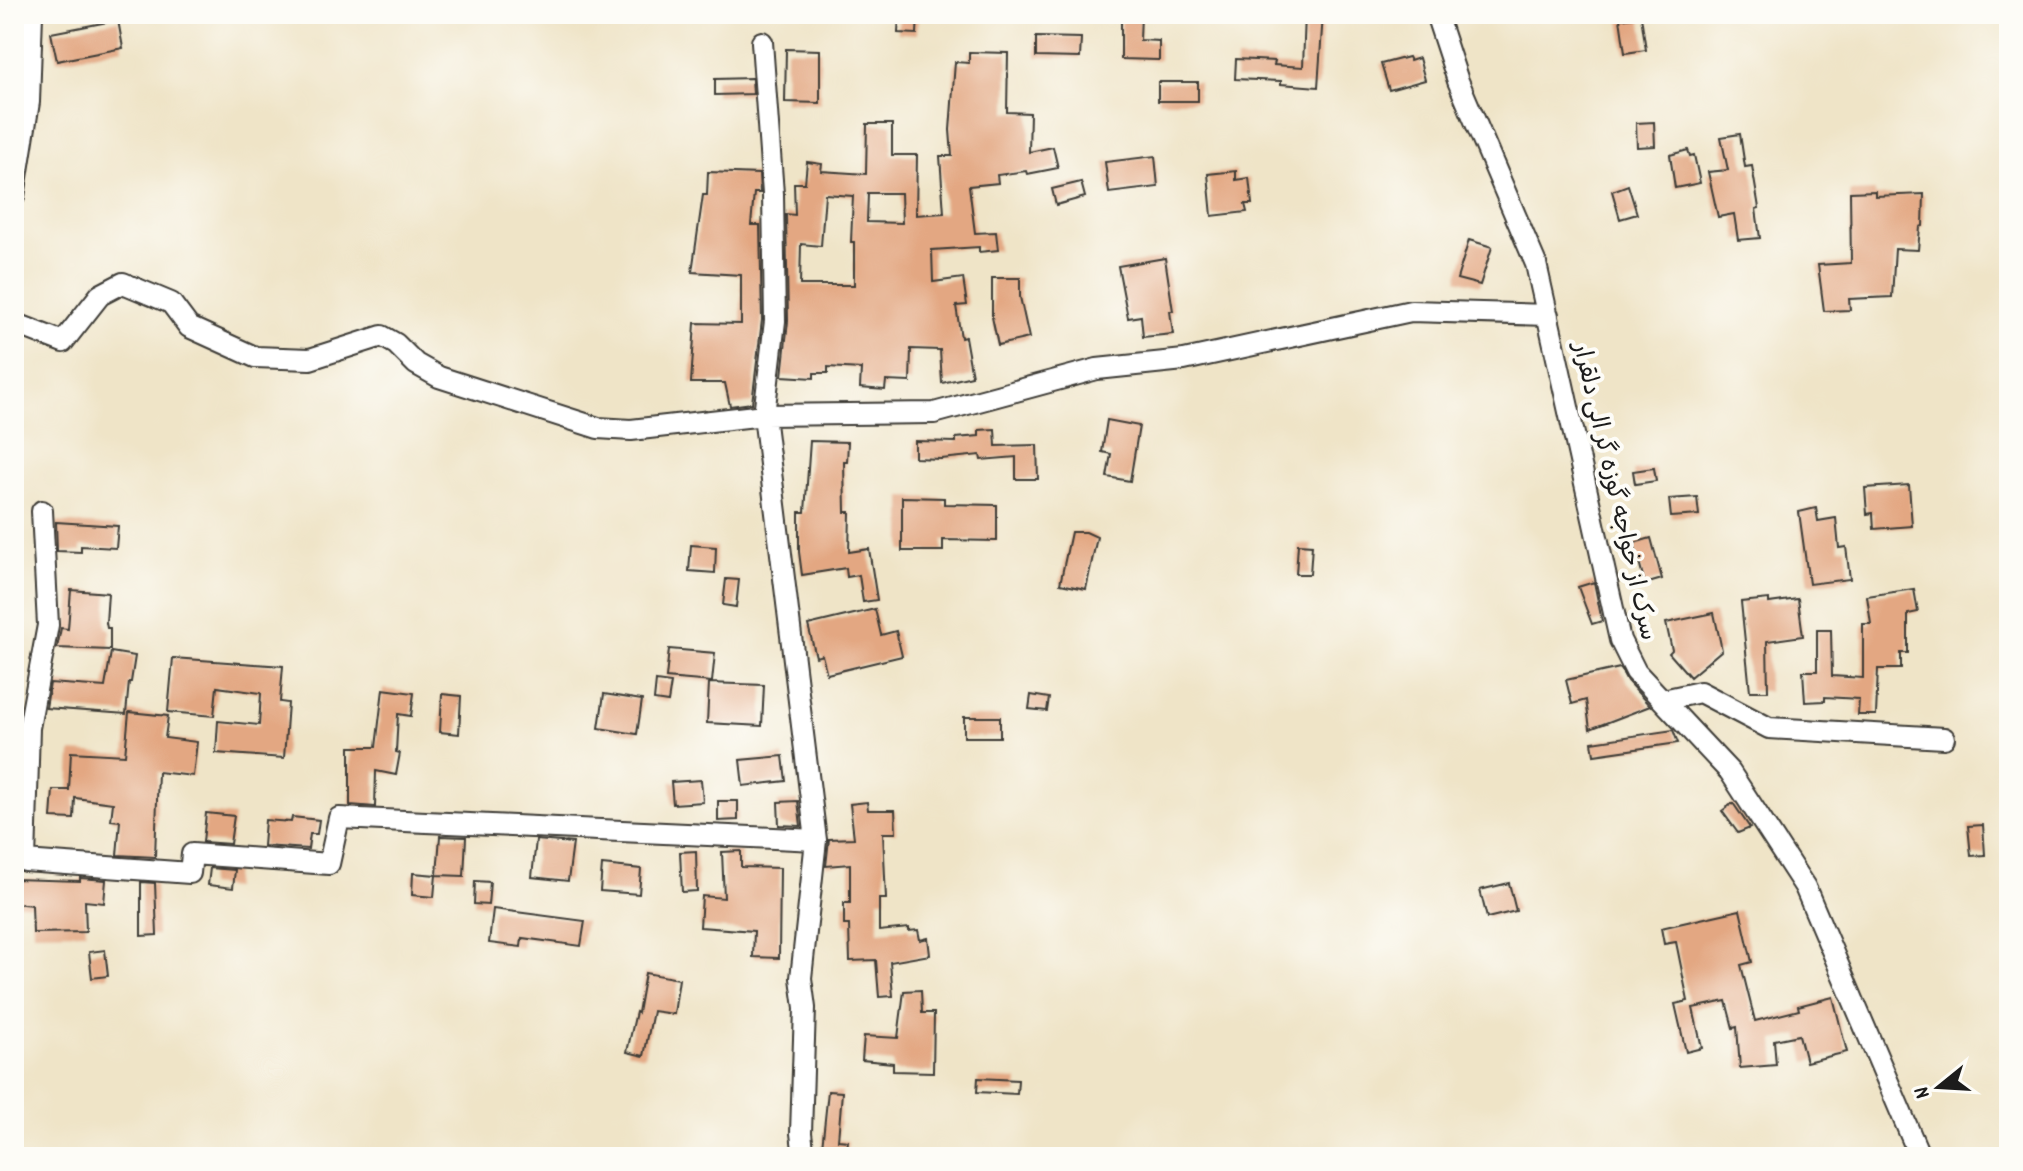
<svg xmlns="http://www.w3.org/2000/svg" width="2023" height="1171" viewBox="0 0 2023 1171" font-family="Dekko,'Playpen Sans Arabic',sans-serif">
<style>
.building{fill:#e3a782;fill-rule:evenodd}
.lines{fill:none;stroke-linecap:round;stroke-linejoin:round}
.minor-casing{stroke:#3c3a36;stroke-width:24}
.minor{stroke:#fff;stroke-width:20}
.labels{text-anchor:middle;stroke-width:8;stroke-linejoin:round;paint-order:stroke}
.street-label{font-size:24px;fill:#1c1c1c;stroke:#fdfcf7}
</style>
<rect width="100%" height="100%" fill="#fdfcf7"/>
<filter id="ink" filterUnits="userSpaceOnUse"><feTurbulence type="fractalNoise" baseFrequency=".0125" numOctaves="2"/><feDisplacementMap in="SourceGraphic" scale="16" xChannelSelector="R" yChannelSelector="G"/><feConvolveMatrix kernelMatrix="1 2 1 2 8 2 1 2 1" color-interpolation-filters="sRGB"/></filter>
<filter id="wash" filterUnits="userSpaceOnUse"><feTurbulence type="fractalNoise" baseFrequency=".006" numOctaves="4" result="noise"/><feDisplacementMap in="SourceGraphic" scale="32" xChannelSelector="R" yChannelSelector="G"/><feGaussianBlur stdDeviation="1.8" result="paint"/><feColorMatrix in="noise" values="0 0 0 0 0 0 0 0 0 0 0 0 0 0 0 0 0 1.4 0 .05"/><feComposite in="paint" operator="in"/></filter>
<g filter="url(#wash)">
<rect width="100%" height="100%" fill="#efe4c7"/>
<g id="blocks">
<!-- building -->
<path class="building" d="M899,14H918L917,34L898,33Z
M1121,14H1141L1140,40L1159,41V60L1121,59Z
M1305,14H1323L1318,87L1281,84V81L1235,79L1236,59L1275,61L1274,65L1303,67Z
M1641,16L1646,50L1625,53L1620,19Z
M118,20L123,48L57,61L51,33Z
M1036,37L1081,38L1080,58L1036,57Z
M786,49L820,50V103L785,102Z
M969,52L1008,53L1007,112L1030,113L1029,152L1053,147L1058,168L1027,174L1026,171L997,175L998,183L969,186L975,233L996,232L998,250L979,252V247L932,250L933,282L963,278L967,305L956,306L961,338L965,337L972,376L942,383L940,350L911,349L910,382L886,381L885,390L860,388L861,369L828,367V373H814V378L782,376L788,321L786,214L795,215L794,183H805L807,162L822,164L821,171L866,174L867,124H892V155H917L916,215L944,213L940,156H952L950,130L955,62L969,63ZM868,193H901L902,223L867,222ZM825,194L853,196L851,242H854V285H800L801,244L821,246Z
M1408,57L1410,61L1419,58L1425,80L1389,90L1381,64Z
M752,78L753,94L715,95V79Z
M1158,82H1198V101H1158Z
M1654,122L1655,146L1637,147L1636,123Z
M1740,134L1745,167L1752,166L1759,208L1756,209L1760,238L1738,240L1734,214L1718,217L1708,172L1728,170L1721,137Z
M1688,150L1690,156L1694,155L1700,183L1675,188L1670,155Z
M1155,156L1158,187L1109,193L1105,162Z
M1236,171V180L1249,178L1252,204H1245L1247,212L1212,216L1208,174Z
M708,172L759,174L760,193H754L751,225H760L762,320L752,403L730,406L725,383H691L695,323L741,324V275L692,272L703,195H707Z
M1081,182L1085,197L1056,205L1052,189Z
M1628,185L1637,214L1620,219L1612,191Z
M1875,191V196L1924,194L1923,226L1920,227L1918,250L1895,249L1892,297L1849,299L1850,310L1824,311L1818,265L1851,263L1850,192Z
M1469,240L1492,247L1480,285L1457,279Z
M1165,258L1173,311H1170L1173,334L1143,337L1141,316L1128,318L1118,266Z
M992,278H1020V297L1029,338L998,345L992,317Z
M1107,420L1139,426L1130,481L1107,477L1111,454L1102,452Z
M995,429L996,446L1037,445L1038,479H1016V457L981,460L980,455L941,459L915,458V441L956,442V438L979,436V430Z
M810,441L848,442L847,462H844L845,512H850L849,552L869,549L877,600L863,602L859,575L847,577L846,568L802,575L799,552V512H805Z
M1654,468L1656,481L1635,484L1633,471Z
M1909,485L1912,526L1874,529L1873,513L1867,514L1865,488Z
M902,497L944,498V504L997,505V541L943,540V551H902Z
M1697,497L1699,515L1671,517L1669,499Z
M1816,508L1818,521L1836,518L1839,548L1846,547L1850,579L1809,584L1799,512Z
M56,522L118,526L116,548L81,546V552L57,551Z
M1071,532H1086L1097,537L1086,589L1060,584Z
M1651,538L1662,579L1645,584L1634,543Z
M1298,544L1312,545L1310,574H1296Z
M691,545L716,547L715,573L689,571Z
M726,579L739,580L736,607L723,605Z
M1594,582L1602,621L1592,624L1578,587Z
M1914,589L1918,612L1908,614V653H1901V669H1878L1876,715H1858L1859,699L1825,697V701L1805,702L1803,671H1817V630H1831L1832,676L1863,678V624H1871L1867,596Z
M71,590L108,593L106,623L107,628H110V650L57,648L61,628L68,629Z
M1769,599V603L1798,599L1803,636L1767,641L1768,691H1750L1741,602Z
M875,609L881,635L896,631L902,656L827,674L822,655L816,657L808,625Z
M1714,613L1722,650L1690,677L1669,653L1672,650L1666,623Z
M669,649L715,653L712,682L666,678Z
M111,652L135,656L131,682H129L126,714L46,708L50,683L105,687Z
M173,658L283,666L280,702L288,703L284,758L216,753L218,721L259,725L261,693L217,687L214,716L168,712Z
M1620,668L1627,681L1650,706L1590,729L1586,700L1572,704L1566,680Z
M656,681L671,683L668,702L654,700Z
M709,683L764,685L762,726L707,723Z
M383,689L414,693L411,716L398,714L396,752L400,753L396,775L376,771L375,807L350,805V747H376Z
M442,694L461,696L459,734L440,732Z
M604,694L642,700L637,734L599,728Z
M1031,695L1049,698L1047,711L1029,709Z
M129,712L168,716L165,738L197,742L193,776L158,772L155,857L117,855L120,821L111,820L113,803L75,798L74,819L51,818L53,790H69L71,752L125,755Z
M964,717H1000V737H964Z
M1673,730L1678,743L1594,755L1592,742Z
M783,756L786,781L743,786L740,760Z
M701,780L703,802L673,804L671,782Z
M718,801H738V820L718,821Z
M798,801L801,826L779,825L778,802Z
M867,802L868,810H895L896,833H883L886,899H879V931L909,928V931L918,930L920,940L928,938L930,955L890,962L893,996L879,997L876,960L850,961L849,925H844V903H850V864L826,866L829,839L854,838L850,804Z
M1733,803L1750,828L1738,833L1722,811Z
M206,813L234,816L230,844L203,842Z
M292,817L319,820L317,834H310L308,849L263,846L265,820L291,822Z
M1983,825L1985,855L1971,856L1968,826Z
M440,836L466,837L464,876L437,875Z
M536,840L573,843L568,881L532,877Z
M696,851L697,891L682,892L680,852Z
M741,851V867L780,868L779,958L753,957L754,931L700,927L702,896L724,898L722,852Z
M602,865L641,869L639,894L600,891Z
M210,868L235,870L233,888L208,885Z
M413,873L436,875L434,897L412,895Z
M80,878L106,880L104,903L85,901L86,932L33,933L32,905L14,903V879L80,881Z
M475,881L490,882L488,905L474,904Z
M141,882L155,883L157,935L141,936Z
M1509,883L1516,911L1487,918L1480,890Z
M493,909L585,921L581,946L522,938L521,947L489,943Z
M1740,910L1752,962L1741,965L1755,1021L1799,1010L1798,1006L1833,997L1847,1052L1806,1062L1799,1035L1774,1040L1776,1065L1740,1068L1737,1027L1733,1028L1726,1001L1693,1008L1702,1048L1686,1052L1675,1004L1688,1001L1676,942L1664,944L1661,928Z
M105,950L108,976L92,978L89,952Z
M645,973L679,979L674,1014L653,1011L644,1056L627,1052L636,1012L638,1013Z
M921,990L922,1013H934L933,1072L893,1071V1063L862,1060L864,1036L898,1038L904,991Z
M978,1078L1018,1080L1017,1094L977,1092Z
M828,1091L842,1092L838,1140L848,1141L846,1157H821Z"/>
</g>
</g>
<g filter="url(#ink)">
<use href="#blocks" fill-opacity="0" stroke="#3c3a36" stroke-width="2"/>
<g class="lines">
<defs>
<path id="minor" d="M1436,14L1458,81L1536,264L1620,640L1636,672L1730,772L1805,887L1920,1157
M762,42L773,194L775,321L764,415L816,840L801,978L805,1008L801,1133L804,1157
M14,196L29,102L32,14
M14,323L63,342L100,295L123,283L171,303L189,327L255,357L310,359L382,336L396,344L416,364L439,377L598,428L631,430L764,415L934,413L1097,369L1184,360L1411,311L1548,315
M42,511L48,625L29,728L25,861L190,873L192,854L329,864L339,818L816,840
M1663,700L1700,692L1769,728L1944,738"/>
</defs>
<!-- minor casing -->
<use href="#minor" class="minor-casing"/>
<!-- minor -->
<use href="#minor" class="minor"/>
</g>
</g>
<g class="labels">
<!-- street labels -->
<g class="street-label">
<text transform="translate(1616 491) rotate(77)" y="8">سرک از خواجه گوزه گر الی دلقرار</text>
</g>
</g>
<!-- margin -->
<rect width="2023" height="1171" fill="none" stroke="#fdfcf7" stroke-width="48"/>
<!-- north arrow -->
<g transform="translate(1939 1087) rotate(252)" stroke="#fdfcf7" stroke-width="6" paint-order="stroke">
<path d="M0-6L14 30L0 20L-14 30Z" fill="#1c1c1c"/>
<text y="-12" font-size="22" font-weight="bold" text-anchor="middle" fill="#1c1c1c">N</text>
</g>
</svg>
